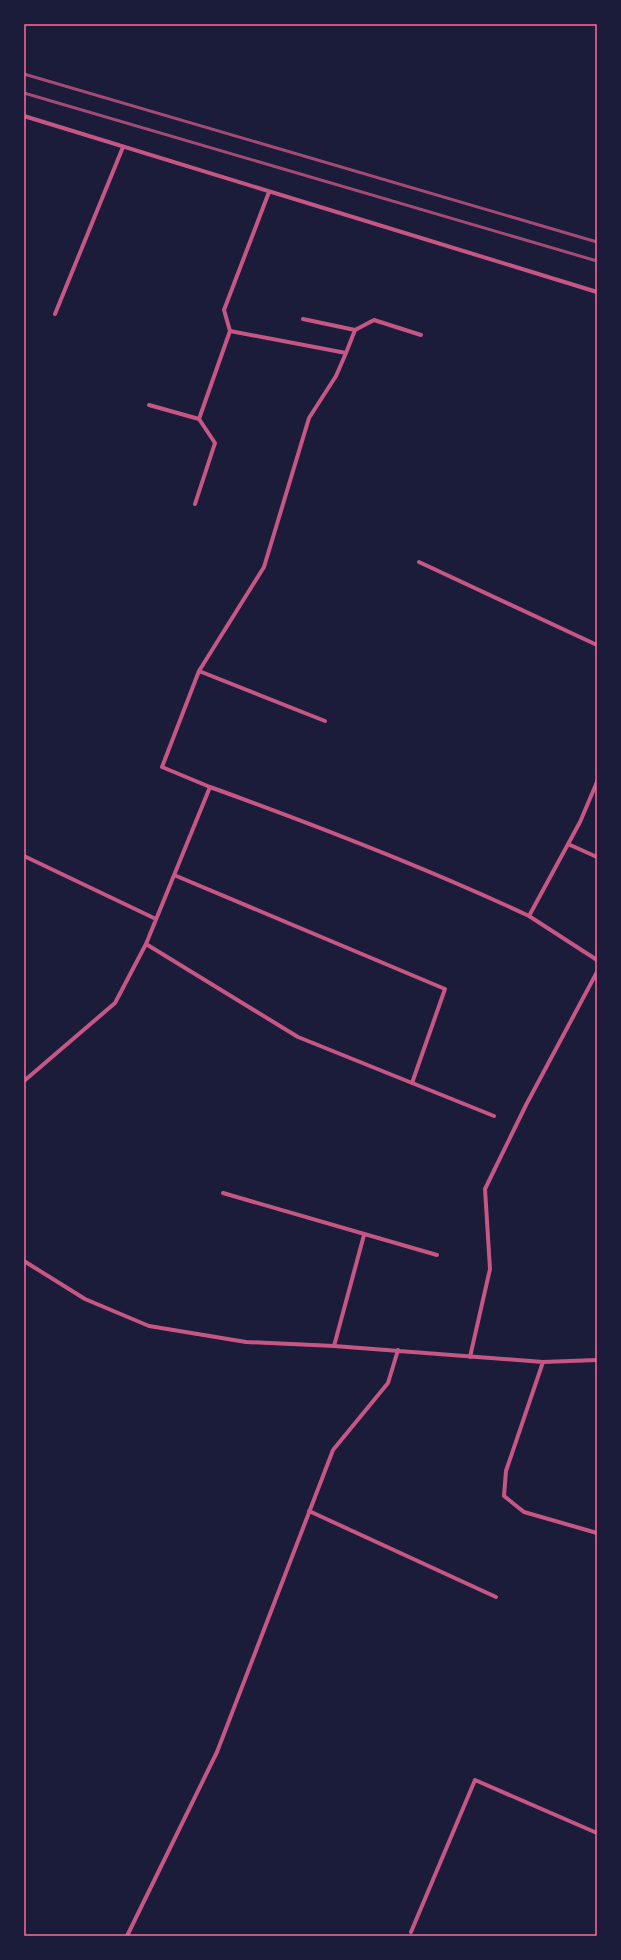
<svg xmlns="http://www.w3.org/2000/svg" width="621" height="1960" viewBox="0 0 621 1960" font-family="'Archivo Narrow',sans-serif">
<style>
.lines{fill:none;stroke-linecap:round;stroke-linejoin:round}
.minor{stroke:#c65784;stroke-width:4}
.rail{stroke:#a44b75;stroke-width:3}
.neatline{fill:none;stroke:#ff6b9d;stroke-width:1.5}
</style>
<rect width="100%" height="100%" fill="#1b1b3a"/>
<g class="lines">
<!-- minor -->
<path class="minor" d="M24,116L597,292
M55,314L123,147
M303,319L355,330
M346,353L355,330L374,320L421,335
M149,405L199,419L215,443L195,504
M199,419L230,331
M419,562L597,645
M199,671L325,721
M597,782L580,822L529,916L597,960
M210,787C318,826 425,867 529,916
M568,844L597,857
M24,856L156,919
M174,875L445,989L412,1083
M146,944L298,1037L494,1116
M24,1081L115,1003L146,944L210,787L162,767L199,671L264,567L309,418L336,376L346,353L230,331L224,310L269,192
M223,1193L437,1255
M24,1261L85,1299L149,1326L246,1342L334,1346L543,1362L597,1360
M334,1346L364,1235
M470,1357L490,1269L485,1189L526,1105L597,972
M543,1362L506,1471L504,1496L524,1512L597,1533
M309,1511L496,1597
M411,1932L475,1780L597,1833
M127,1936L217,1752L333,1450L388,1383L398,1350"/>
<!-- rail -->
<path class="rail" d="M24,74L597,242
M24,93L597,261"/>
</g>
<!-- border -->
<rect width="621" height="1960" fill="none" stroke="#1b1b3a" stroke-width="50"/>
<rect x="25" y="25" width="571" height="1910" class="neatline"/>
</svg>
